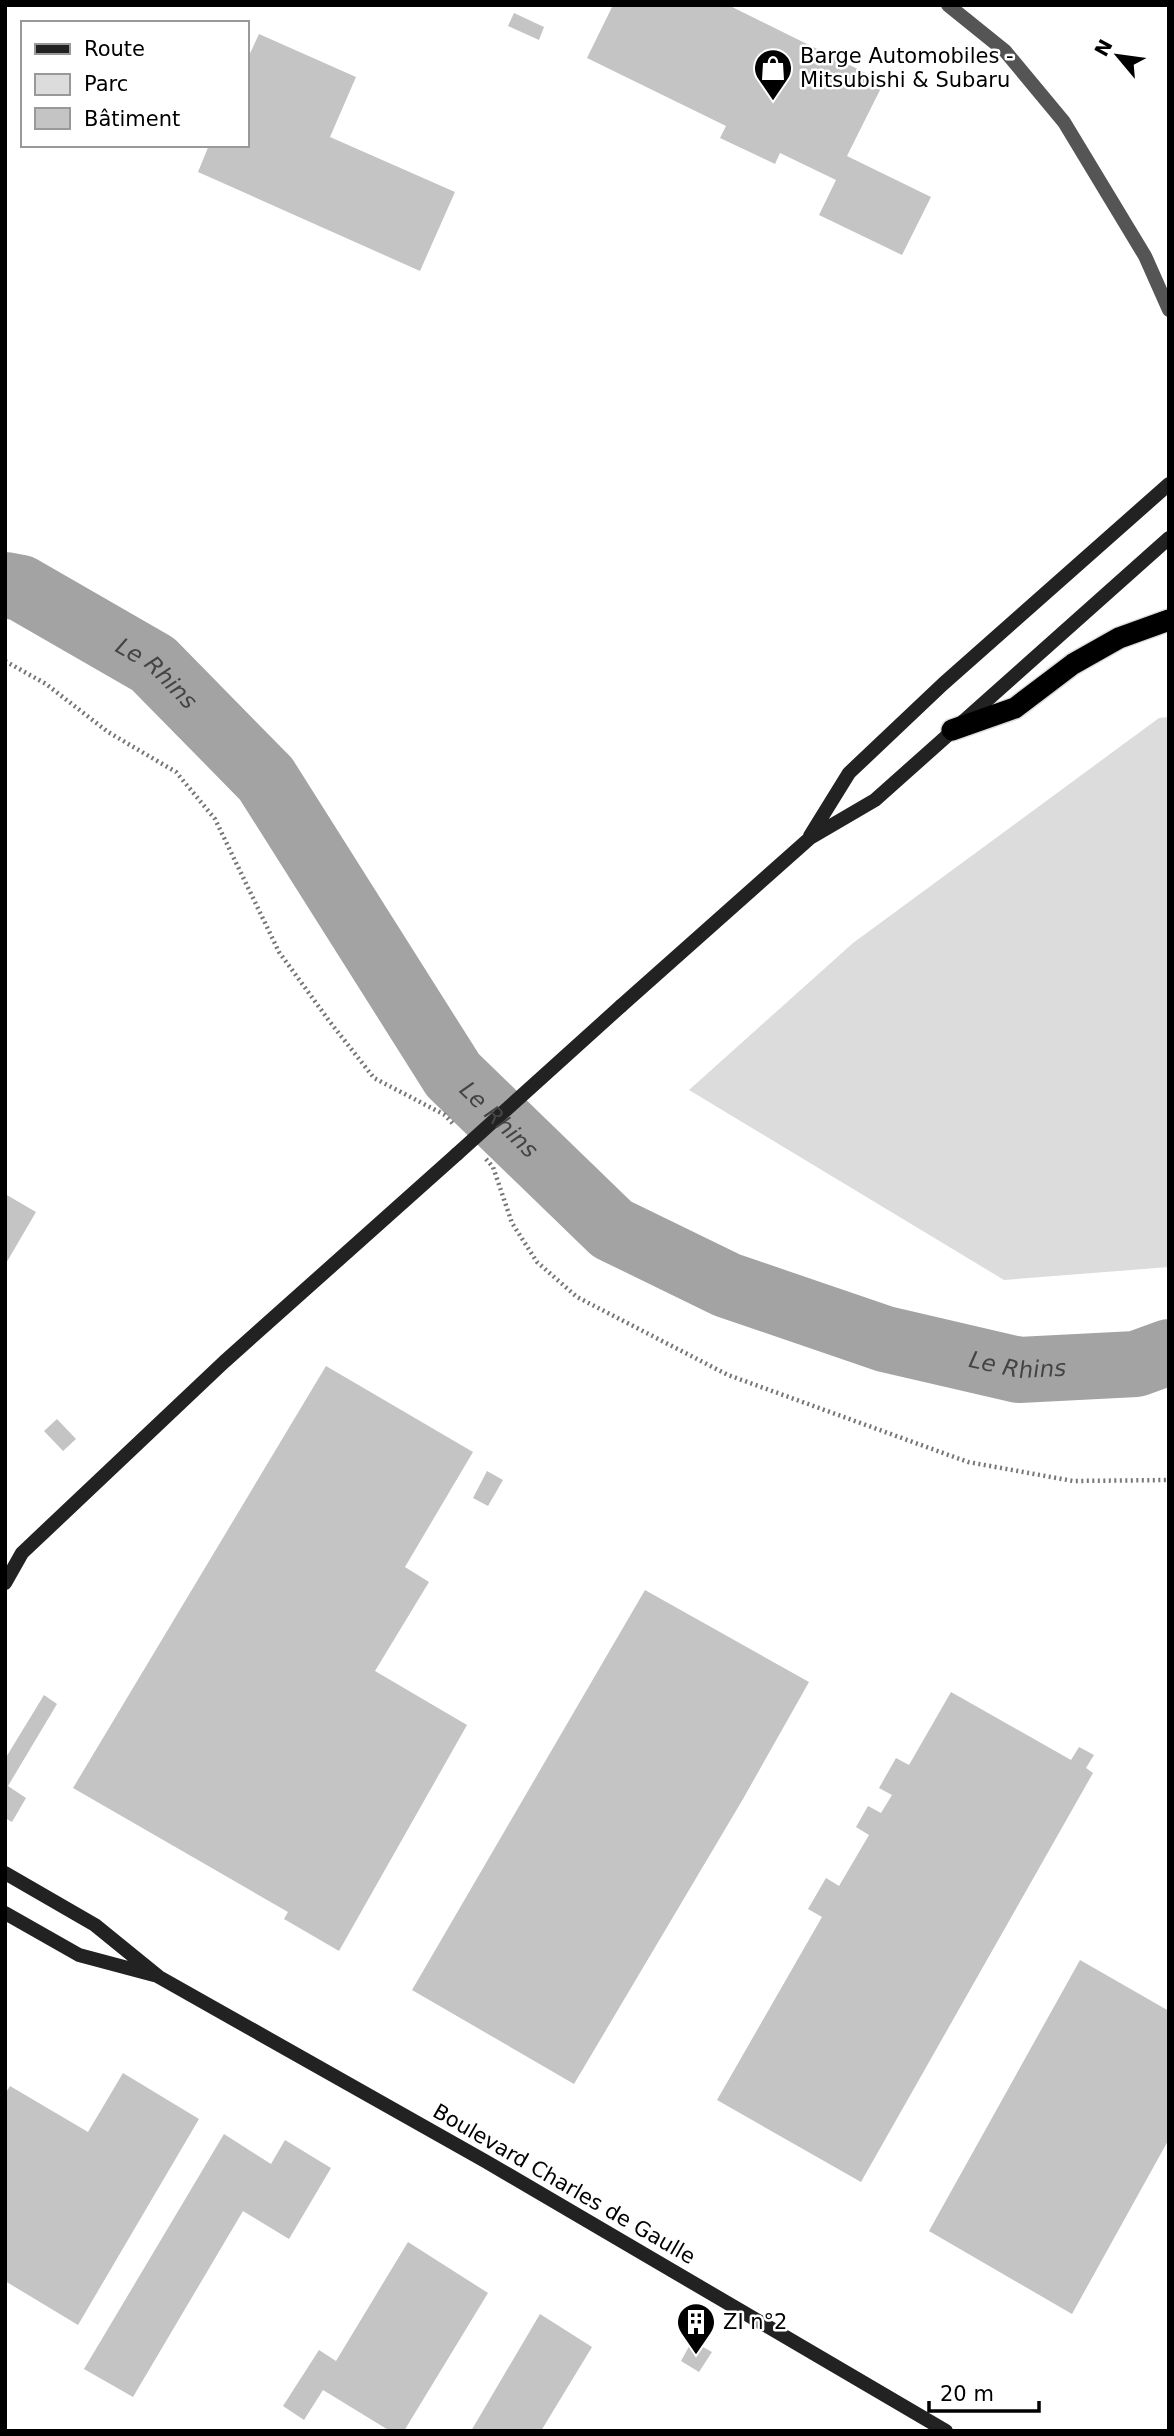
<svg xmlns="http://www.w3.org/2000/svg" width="1174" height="2436" viewBox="0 0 1174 2436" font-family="'DejaVu Sans',sans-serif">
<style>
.green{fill:#dcdcdc}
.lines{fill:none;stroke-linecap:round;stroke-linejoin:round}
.river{stroke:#a3a3a3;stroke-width:66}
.building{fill:#c4c4c4}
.highway-casing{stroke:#dbdbdb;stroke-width:24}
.path{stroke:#777;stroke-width:4.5;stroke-dasharray:2 3.5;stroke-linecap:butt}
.street{stroke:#555;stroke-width:14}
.secondary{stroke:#222;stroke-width:14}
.highway{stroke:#000;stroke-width:21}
.secondary-bridge{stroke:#222;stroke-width:14}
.labels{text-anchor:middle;stroke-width:5;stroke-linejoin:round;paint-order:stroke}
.poi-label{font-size:21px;fill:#000;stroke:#fff;text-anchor:start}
.street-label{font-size:21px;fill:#000;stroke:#fff}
.water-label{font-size:23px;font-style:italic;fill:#444;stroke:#fff}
</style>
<rect width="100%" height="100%" fill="#fff"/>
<!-- green -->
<path class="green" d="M1169,717V1267L1004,1280L689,1090L853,943L1159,718Z"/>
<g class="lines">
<!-- river -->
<path class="river" id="s1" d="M5,585L21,588L153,664L266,779L453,1075L612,1229L727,1285L885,1339L1019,1370L1136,1364L1169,1352"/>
</g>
<!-- building -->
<path class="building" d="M613,5H728L884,82L847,156L931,197L902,255L819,215L836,180L780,153L775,164L720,138L726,126L587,58Z
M514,13L544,27L539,40L508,26Z
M259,34L356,77L330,137L455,192L420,271L198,172L209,145H247V60Z
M5,1194L36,1212L5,1265Z
M326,1366L473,1452L405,1567L429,1582L375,1671L467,1725L339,1951L284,1919L288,1912L73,1788Z
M57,1419L76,1439L63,1451L44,1431Z
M487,1471L503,1480L488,1506L473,1498Z
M645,1590L809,1682L743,1799L574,2084L412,1990Z
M951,1692L1071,1760L1079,1747L1094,1755L1086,1768L1093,1773L861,2182L717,2100L822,1917L808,1909L826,1878L839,1886L869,1835L856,1827L868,1806L881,1813L892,1795L879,1788L896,1758L909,1765Z
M44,1695L57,1704L8,1786L26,1798L12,1822L5,1818V1759Z
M1080,1960L1169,2011V2139L1072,2314L929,2231Z
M123,2073L199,2119L78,2325L5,2281V2094L10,2086L88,2132Z
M224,2134L271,2164L285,2140L331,2168L289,2239L243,2211L133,2397L84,2369Z
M408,2242L488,2293L404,2431H390L323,2390L304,2420L283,2406L319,2350L336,2361Z
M540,2314L592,2347L541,2431H471Z
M692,2341L712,2352L699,2372L681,2361Z"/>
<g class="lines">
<defs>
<path id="highway" d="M952,730L1015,708L1073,664L1119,638L1169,620"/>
</defs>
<!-- highway casing -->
<use href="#highway" class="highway-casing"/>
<!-- path -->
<path class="path" d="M5,661L46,684L108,732L176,772L215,819L279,952L330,1022L374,1078L445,1115L454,1125
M486,1159L493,1167L512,1223L537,1262L577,1297L728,1375L968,1462L1073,1481L1169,1480"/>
<!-- street -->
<path class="street" d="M948,5L1005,51L1064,122L1145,256L1169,310"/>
<!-- secondary -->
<path class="secondary" d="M810,836L849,773L943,684L1169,484
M621,1006L810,838L875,800L1169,538
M5,1583L22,1553L224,1362L457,1154
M5,1873L95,1925L159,1977L485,2161L946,2431
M5,1913L79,1955L154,1975"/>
<!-- highway -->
<use href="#highway" class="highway"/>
<!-- secondary-bridge -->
<path class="secondary-bridge" d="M457,1154L621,1006"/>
</g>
<!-- icons -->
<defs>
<symbol id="shop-pin" viewBox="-11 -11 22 30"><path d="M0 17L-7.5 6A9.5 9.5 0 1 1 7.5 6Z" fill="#000" stroke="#fff"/><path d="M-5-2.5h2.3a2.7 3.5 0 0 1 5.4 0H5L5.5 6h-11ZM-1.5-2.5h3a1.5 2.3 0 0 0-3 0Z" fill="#fff"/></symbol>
<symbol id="building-pin" viewBox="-11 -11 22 30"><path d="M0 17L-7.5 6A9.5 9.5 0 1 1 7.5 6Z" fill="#000" stroke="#fff"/><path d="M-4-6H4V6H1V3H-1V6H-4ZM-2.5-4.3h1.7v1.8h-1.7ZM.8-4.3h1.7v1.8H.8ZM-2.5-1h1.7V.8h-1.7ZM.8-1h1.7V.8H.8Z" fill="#fff"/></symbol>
</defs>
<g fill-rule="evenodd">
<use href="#shop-pin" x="751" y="46" width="44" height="60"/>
<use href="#building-pin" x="674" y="2300" width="44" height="60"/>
</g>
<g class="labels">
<!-- poi labels -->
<g class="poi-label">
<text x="800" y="63">Barge Automobiles -<tspan x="800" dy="24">Mitsubishi &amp; Subaru</tspan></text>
<text x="723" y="2329">ZI n°2</text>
</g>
<!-- street labels -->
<g class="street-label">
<text transform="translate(564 2184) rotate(30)" y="7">Boulevard Charles de Gaulle</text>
</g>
<!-- water labels -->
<g class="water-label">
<text dy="8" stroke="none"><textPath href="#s1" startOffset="177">Le Rhins</textPath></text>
<text dy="8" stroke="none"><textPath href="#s1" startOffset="744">Le Rhins</textPath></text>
<text dy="8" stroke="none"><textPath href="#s1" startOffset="1332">Le Rhins</textPath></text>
</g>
</g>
<!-- border -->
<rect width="1174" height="2436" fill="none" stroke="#000000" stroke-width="14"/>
<!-- legend -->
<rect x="21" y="21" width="228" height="126" fill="#ffffff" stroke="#999999" stroke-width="2"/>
<rect x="35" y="44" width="35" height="10" fill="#222222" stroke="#999999" stroke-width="2"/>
<text x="84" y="56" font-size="21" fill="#000000">Route</text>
<rect x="35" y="74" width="35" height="21" fill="#dcdcdc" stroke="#999999" stroke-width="2"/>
<text x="84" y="91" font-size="21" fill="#000000">Parc</text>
<rect x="35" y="108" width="35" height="21" fill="#c4c4c4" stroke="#999999" stroke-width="2"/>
<text x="84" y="126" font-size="21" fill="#000000">Bâtiment</text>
<!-- north arrow -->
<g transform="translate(1118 56) rotate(299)" stroke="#ffffff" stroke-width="5" paint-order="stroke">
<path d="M0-5L12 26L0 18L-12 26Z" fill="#000000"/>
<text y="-10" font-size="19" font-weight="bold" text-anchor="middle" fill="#000000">N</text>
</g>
<!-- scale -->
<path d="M929 2401v10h110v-10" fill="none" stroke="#000000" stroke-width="3.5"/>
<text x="940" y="2401" font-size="21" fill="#000000" stroke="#ffffff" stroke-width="5" paint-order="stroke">20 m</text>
</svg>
